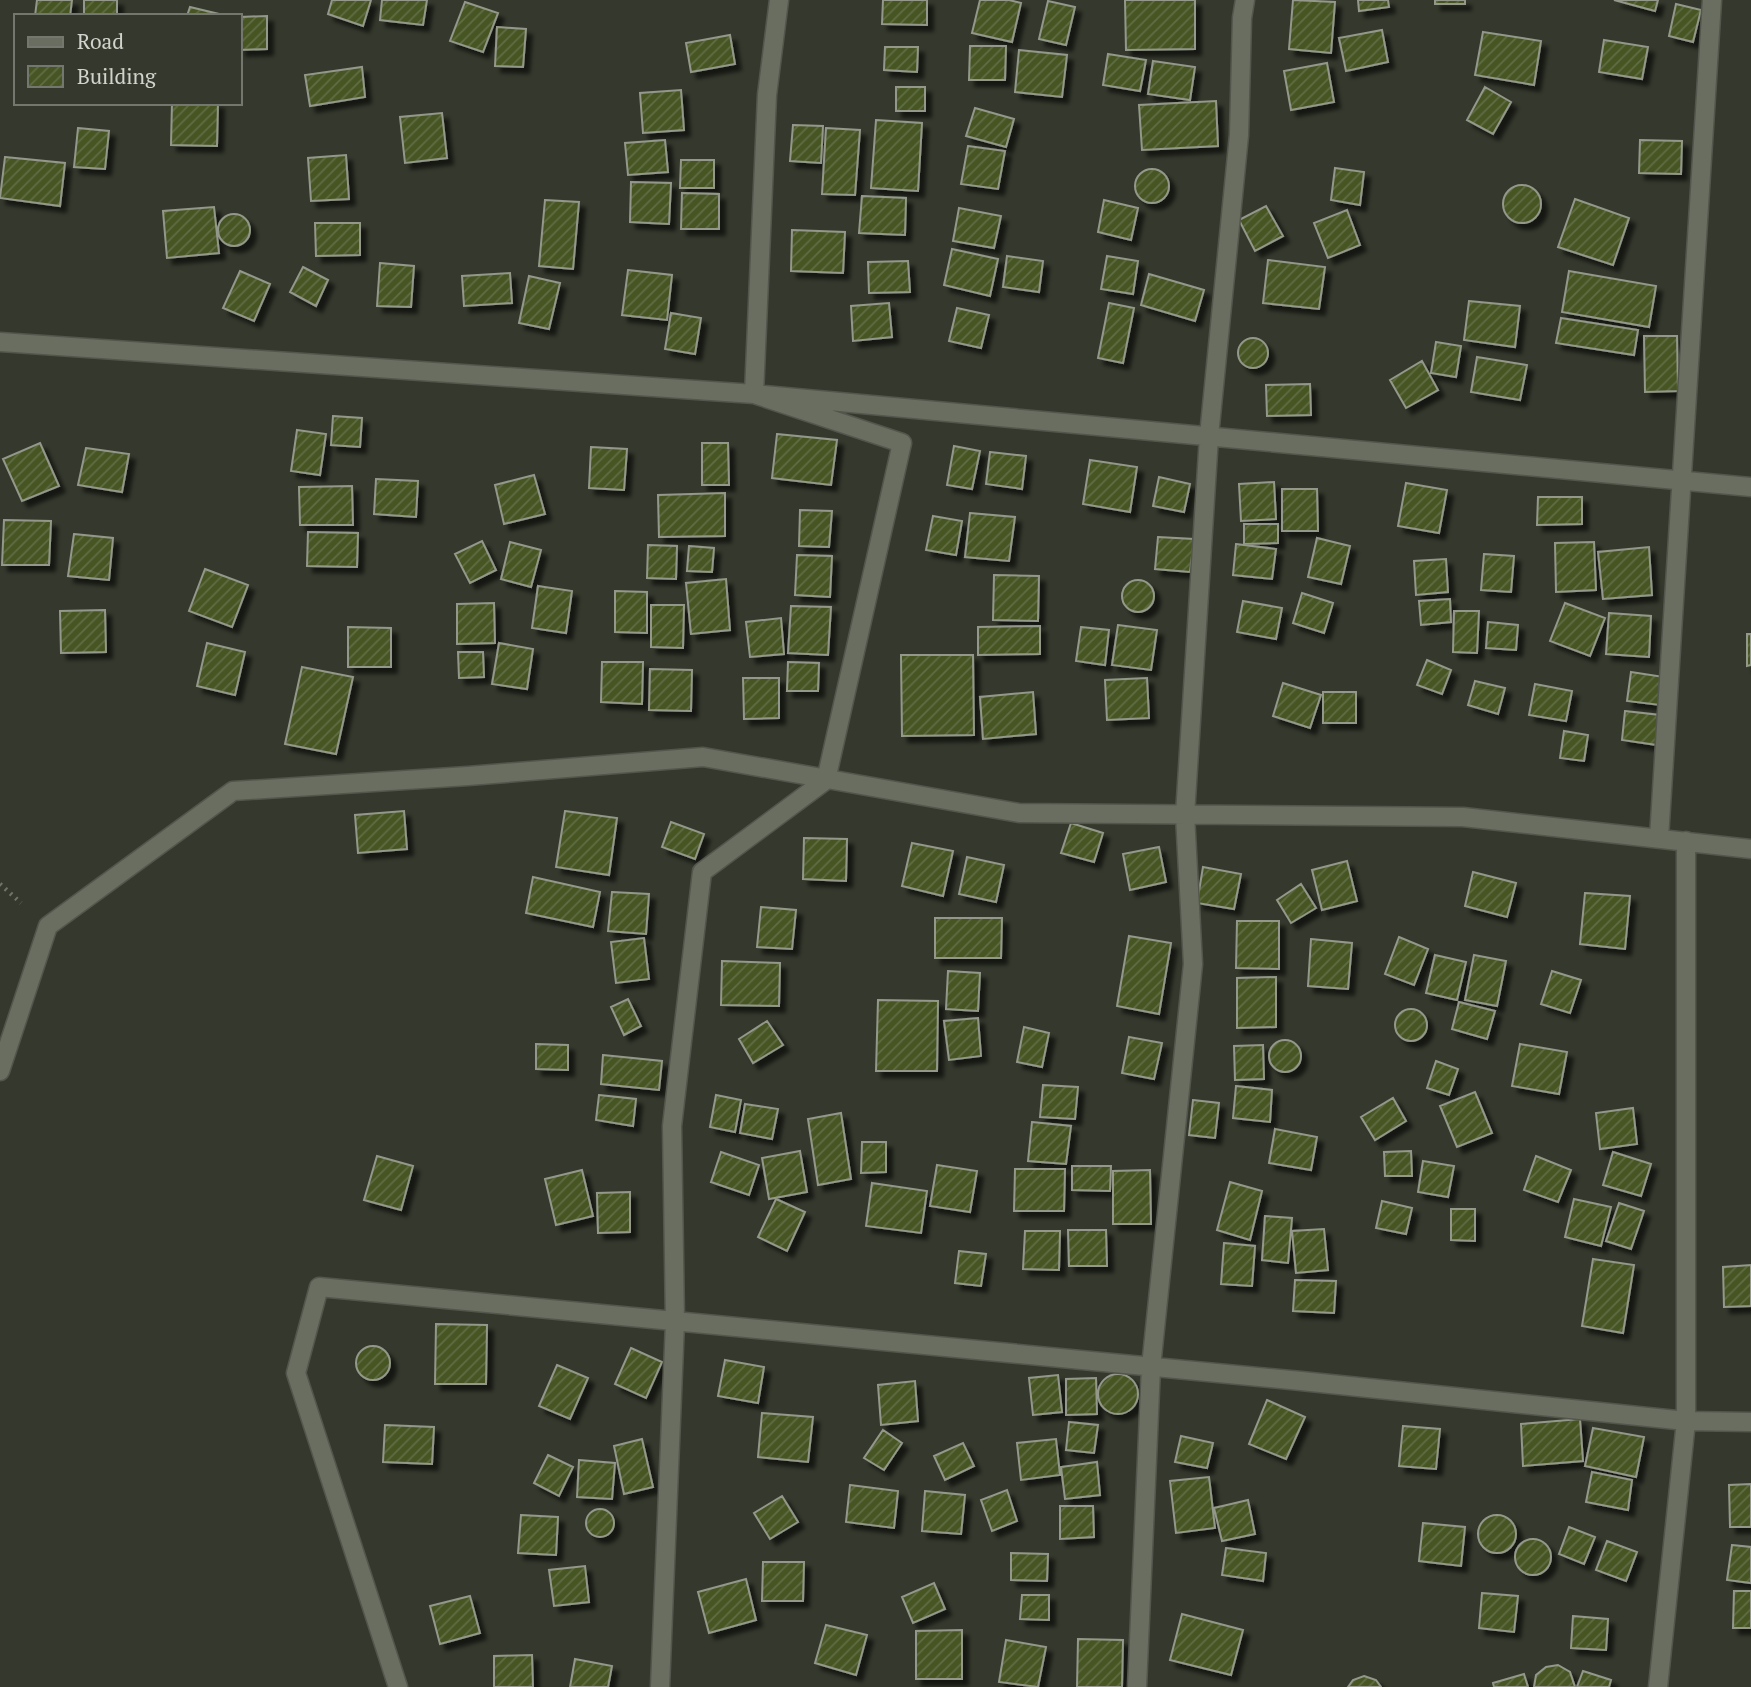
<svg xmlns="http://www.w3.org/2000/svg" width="1751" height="1687" viewBox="0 0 1751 1687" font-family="'PT Serif',serif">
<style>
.building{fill:url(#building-hatch);stroke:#93988a;stroke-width:2;filter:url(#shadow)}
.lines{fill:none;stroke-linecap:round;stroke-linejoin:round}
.minor-casing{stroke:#53564c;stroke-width:21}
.path{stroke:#707469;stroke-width:4.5;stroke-dasharray:2 5;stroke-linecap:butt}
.minor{stroke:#6a6e61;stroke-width:18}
</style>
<defs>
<pattern id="building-hatch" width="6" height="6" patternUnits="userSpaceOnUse" patternTransform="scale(1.75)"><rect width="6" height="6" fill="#475524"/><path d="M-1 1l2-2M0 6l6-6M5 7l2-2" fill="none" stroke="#606d43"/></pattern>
<filter id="shadow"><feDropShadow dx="6" dy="6" stdDeviation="2" flood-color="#0009"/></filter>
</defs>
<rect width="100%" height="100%" fill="#35392d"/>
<!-- building -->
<path class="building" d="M37,0H72L70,16H35Z
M84,0H117V16H84Z
M332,0H371L363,26L328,14Z
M382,0H427L423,25L380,20Z
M883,0H927V25L882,24Z
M980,0H1009L1021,3L1012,42L972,33Z
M1125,0H1195V49L1126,50Z
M1293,0L1335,2L1331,53L1289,49Z
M1358,0H1388L1389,7L1359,11Z
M1435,0H1465V4H1435Z
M1614,0H1658L1655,11Z
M1048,1L1075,7L1066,45L1039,39Z
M465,2L498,13L483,52L450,41Z
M1676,4L1701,10L1693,42L1669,36Z
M190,7L219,14L218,16H187Z
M267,16V49L240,50V17Z
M497,27L526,29L523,67L495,66Z
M1382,30L1388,62L1346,71L1339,38Z
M1483,32L1541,41L1534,85L1475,75Z
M730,35L735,64L691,72L686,43Z
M1604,40L1648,47L1642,79L1599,72Z
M970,46H1006L1005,80H969Z
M885,47H918L917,72L884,70Z
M1019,50L1067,55L1062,97L1015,92Z
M1108,54L1146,60L1140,91L1103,85Z
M1153,61L1195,67L1190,100L1148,94Z
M1327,63L1334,102L1291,110L1284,71Z
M362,67L365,97L310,106L305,75Z
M896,87H925V111H896Z
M1485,87L1511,102L1493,134L1467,120Z
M681,90L684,130L643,133L640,93Z
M1216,101L1218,146L1142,150L1139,105Z
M172,103H218L217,146L171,145Z
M975,108L1014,119L1006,147L966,136Z
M442,113L447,158L405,163L400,117Z
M876,120L922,123L918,191L871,188Z
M793,125L823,126L821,163L790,161Z
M78,128L109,131L105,169L74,167Z
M826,128L860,130L855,195L822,194Z
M665,140L668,172L628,175L625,143Z
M1640,140L1682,141L1681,174L1639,173Z
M968,146L1005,151L998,189L961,184Z
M346,155L349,199L311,201L308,158Z
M5,157L65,163L60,206L0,198Z
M681,160H714V188H680Z
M1335,168L1364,172L1360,205L1331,200Z
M1135 186a17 17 0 1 1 34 0a17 17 0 1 1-34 0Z
M631,182L671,183L669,224L630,222Z
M1503 204a19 19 0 1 1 38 0a19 19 0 1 1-38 0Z
M682,193L719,194V229H681Z
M862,196L906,198L905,235L859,233Z
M1575,199L1629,218L1613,265L1558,247Z
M545,200L579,202L573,269L539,266Z
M1104,200L1138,208L1131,240L1098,232Z
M1266,206L1283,236L1255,251L1239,220Z
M214,207L219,253L167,258L163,211Z
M959,208L1001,216L994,248L953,241Z
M1347,210L1360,245L1328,258L1314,223Z
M218 230a16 16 0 1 1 32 0a16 16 0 1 1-32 0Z
M315,223H360V255L316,256Z
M792,230L845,232L843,273L791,271Z
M952,249L998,259L990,296L944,285Z
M1007,256L1043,261L1039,292L1003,287Z
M1107,256L1138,261L1133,294L1101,289Z
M1268,260L1325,267L1319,309L1263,303Z
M908,261L910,292L869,293L868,262Z
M380,263L414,266L411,307L377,306Z
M303,267L328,280L316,306L290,292Z
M628,270L672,275L667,320L622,315Z
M240,271L270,284L254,321L223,308Z
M1569,271L1656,286L1649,327L1562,312Z
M510,273L512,303L464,306L462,276Z
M1149,274L1204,290L1195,321L1141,305Z
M529,276L560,283L549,329L519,323Z
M1469,301L1520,306L1515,347L1464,340Z
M889,303L892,337L853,341L851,306Z
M1109,303L1134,308L1123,363L1098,358Z
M957,308L989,315L981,348L949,341Z
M671,313L701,318L695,354L665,349Z
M1561,318L1638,330L1634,355L1556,343Z
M1644,336H1677L1678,391L1645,392Z
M1238 353a15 15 0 1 1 30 0a15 15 0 1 1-30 0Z
M1436,342L1461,346L1456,377L1431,373Z
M1477,357L1527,365L1520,400L1471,392Z
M1422,361L1438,390L1406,408L1390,380Z
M1310,384L1311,415L1267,416L1266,385Z
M333,416L362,418L360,447L331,445Z
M297,430L326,434L320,475L291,471Z
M777,434L837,440L831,485L772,478Z
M40,443L59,486L22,501L3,459Z
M702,443H728L729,485H702Z
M954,446L980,451L972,489L947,485Z
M591,447L627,449L624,490L589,488Z
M86,448L129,454L122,492L78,485Z
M990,452L1026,456L1022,489L986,484Z
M1090,460L1137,467L1130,512L1083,504Z
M534,475L545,514L504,524L495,485Z
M1159,477L1190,484L1184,512L1153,506Z
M376,479L418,481L416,517L374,514Z
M1274,482L1276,519L1241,521L1239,484Z
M1406,483L1447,490L1439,533L1398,526Z
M352,486L353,525H300L299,487Z
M1282,489H1317L1318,531H1282Z
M725,493V536L659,537L658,495Z
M1538,497H1582V524L1537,525Z
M800,510L832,511L829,547L799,546Z
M970,513L1015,517L1009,561L965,557Z
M933,516L962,521L956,555L926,550Z
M4,520L51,521L49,565H2Z
M1244,524H1278V543L1244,544Z
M308,532L358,533L357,567L307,566Z
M74,534L113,538L109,580L68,576Z
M1158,537L1194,539L1190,572L1155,569Z
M1317,538L1350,546L1341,584L1308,577Z
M482,541L496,570L470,583L455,554Z
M510,542L541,550L531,587L501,579Z
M1594,542L1596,590L1556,592L1555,543Z
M1236,544L1276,549L1272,579L1233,575Z
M648,545L677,546L676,579L647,578Z
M689,546L714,548L712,572L687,571Z
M1649,547L1652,595L1603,599L1598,552Z
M1484,554L1514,556L1511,592L1481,590Z
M797,555L832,556L830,597L795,595Z
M1446,559L1448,592L1416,595L1414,561Z
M205,569L248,585L232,627L189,611Z
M994,575L1039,576L1038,621L993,620Z
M726,579L730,630L691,634L686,583Z
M1122 596a16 16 0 1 1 32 0a16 16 0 1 1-32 0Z
M538,586L572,591L566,633L532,628Z
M615,591L647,592V633L615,632Z
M1302,593L1333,603L1324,633L1293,623Z
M1450,599L1451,622L1421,625L1419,601Z
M1243,601L1282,608L1276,639L1237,632Z
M494,603L495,643L457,644V604Z
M1565,603L1605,618L1590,656L1550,641Z
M651,605H684L683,648L651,647Z
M791,606L831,607L828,655L788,653Z
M105,610L106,652L61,653L60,611Z
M1454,611H1479L1477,653L1453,652Z
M1609,613L1651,616L1649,657L1606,654Z
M781,618L784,654L750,657L746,622Z
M1488,622L1518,625L1516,650L1486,648Z
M1118,625L1157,630L1151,670L1112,665Z
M1040,626V654L978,655V627Z
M348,627L391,628V667H348Z
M1081,627L1109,630L1105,665L1076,661Z
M1747,634H1751V665L1747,666Z
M207,643L245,652L235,695L197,686Z
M499,643L533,649L527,689L492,684Z
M458,652H483L484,677L459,678Z
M901,655H973L974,735L902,736Z
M1427,660L1451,670L1442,694L1417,685Z
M602,662H643L642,704L601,702Z
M788,662L819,663L818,691H787Z
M302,667L353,677L336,754L285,744Z
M650,669L692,670L691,711L649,710Z
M1631,672L1664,677L1660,705L1627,701Z
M743,678H779V718L744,719Z
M1147,678L1149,718L1107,720L1105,680Z
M1475,681L1505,688L1498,714L1468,705Z
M1283,683L1321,695L1310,728L1273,716Z
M1535,684L1572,691L1566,721L1529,715Z
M1033,692L1036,734L983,739L980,697Z
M1323,692H1356V723H1323Z
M1625,711L1660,715L1657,745L1622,740Z
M1564,731L1588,735L1584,761L1560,758Z
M404,811L407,849L358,853L355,815Z
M565,811L617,818L609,875L556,867Z
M671,822L704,834L695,859L662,847Z
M1071,823L1103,833L1094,862L1061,853Z
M804,838L847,839L846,881L803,879Z
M912,843L953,851L943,896L902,886Z
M1159,847L1166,882L1130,890L1123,854Z
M967,857L1004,865L996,902L959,894Z
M1347,861L1357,901L1322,910L1312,870Z
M1203,867L1241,874L1234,909L1197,903Z
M1473,872L1516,883L1507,917L1465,906Z
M533,877L600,892L593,927L526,913Z
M1301,884L1316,908L1291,923L1277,900Z
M612,892L649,894L646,934L608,931Z
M1585,893L1630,896L1625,949L1580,944Z
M761,907L796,910L792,949L757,947Z
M935,918H1002L1001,958H935Z
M1237,921H1279V969L1236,968Z
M1129,936L1171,943L1159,1014L1117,1006Z
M1399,937L1428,949L1414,985L1385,974Z
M644,938L649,979L616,983L611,942Z
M1311,939L1352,943L1348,989L1308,986Z
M1435,955L1466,962L1457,1000L1426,993Z
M1474,955L1506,961L1497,1006L1465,1000Z
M722,961L780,963L779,1006L721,1005Z
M948,971L980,973L978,1011L946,1009Z
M1552,971L1581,980L1570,1013L1541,1004Z
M1276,977V1027L1237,1028V978Z
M628,999L641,1026L624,1035L611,1007Z
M878,1000L938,1001L937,1071H876Z
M1459,1002L1495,1011L1487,1039L1452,1029Z
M1395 1025a16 16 0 1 1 32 0a16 16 0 1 1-32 0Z
M978,1018L981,1056L949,1060L944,1021Z
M767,1021L783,1045L753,1063L739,1039Z
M1024,1027L1049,1033L1042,1067L1017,1062Z
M1129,1037L1162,1043L1154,1079L1122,1073Z
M1269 1056a16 16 0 1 1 32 0a16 16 0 1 1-32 0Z
M536,1044L568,1045V1070L536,1069Z
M1520,1044L1567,1052L1559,1094L1512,1086Z
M1263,1045L1264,1079L1235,1080L1234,1046Z
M603,1055L662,1061L659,1090L601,1084Z
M1436,1061L1458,1069L1449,1095L1427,1088Z
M1043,1085L1078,1087L1075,1119L1040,1117Z
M1236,1086L1272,1090L1270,1122L1233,1118Z
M1475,1092L1492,1133L1457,1147L1440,1106Z
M599,1095L636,1099L633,1126L596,1120Z
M716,1095L741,1100L735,1132L710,1127Z
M1393,1098L1406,1121L1375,1140L1361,1117Z
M1193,1100L1219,1103L1215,1138L1189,1135Z
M745,1104L778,1109L772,1139L740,1133Z
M1633,1108L1637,1144L1600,1149L1596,1113Z
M841,1113L851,1179L818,1185L808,1119Z
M1032,1122L1071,1126L1066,1164L1028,1161Z
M1275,1129L1317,1137L1311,1170L1269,1163Z
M862,1142H886V1172L861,1173Z
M800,1151L807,1192L769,1199L762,1158Z
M1411,1151L1412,1176H1385L1384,1152Z
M721,1152L759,1165L749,1195L711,1182Z
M1613,1152L1651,1164L1641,1196L1603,1185Z
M377,1156L413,1166L401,1210L364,1200Z
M1536,1156L1571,1170L1558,1202L1524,1190Z
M1423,1161L1454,1166L1448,1197L1418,1192Z
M937,1165L977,1171L970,1212L930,1206Z
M1072,1166H1111L1110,1191L1072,1190Z
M1015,1169H1065L1064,1211H1014Z
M582,1170L593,1216L556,1225L545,1179Z
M1150,1170L1151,1224H1113V1171Z
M1230,1182L1262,1191L1250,1240L1217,1230Z
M872,1183L927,1191L921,1233L866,1226Z
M630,1192V1232L598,1233L597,1193Z
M776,1199L805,1212L787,1251L758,1237Z
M1574,1199L1611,1207L1601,1246L1565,1237Z
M1382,1201L1412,1208L1406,1234L1376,1228Z
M1619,1203L1644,1211L1631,1249L1606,1241Z
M1451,1209H1475V1241L1451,1240Z
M1265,1216L1292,1218L1288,1263L1262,1260Z
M1324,1229L1328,1270L1296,1273L1292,1231Z
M1068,1230H1106L1107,1266H1069Z
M1025,1231H1060L1059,1270L1023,1269Z
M1224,1243L1255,1246L1252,1286L1221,1284Z
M959,1251L986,1254L981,1286L955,1283Z
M1593,1259L1634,1265L1623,1333L1582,1326Z
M1751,1265V1306L1724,1307L1723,1267Z
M1295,1280L1336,1281L1334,1313L1293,1311Z
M436,1324L487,1325L486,1384H435Z
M356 1363a17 17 0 1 1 34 0a17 17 0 1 1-34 0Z
M631,1348L662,1362L646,1398L615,1384Z
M725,1360L764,1367L758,1403L718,1396Z
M557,1365L588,1378L570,1419L539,1406Z
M1098 1394a20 20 0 1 1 40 0a20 20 0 1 1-40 0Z
M1058,1375L1062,1412L1033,1415L1029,1378Z
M1096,1378L1097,1414L1066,1415V1379Z
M915,1381L918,1421L881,1425L878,1385Z
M1267,1400L1305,1417L1286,1459L1249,1444Z
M762,1413L813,1417L808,1462L758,1457Z
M1580,1419L1583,1461L1523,1466L1521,1424Z
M1069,1422L1098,1425L1094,1453L1066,1450Z
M385,1425L434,1427L432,1464L383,1462Z
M1403,1426L1440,1429L1436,1469L1399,1466Z
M1593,1428L1644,1437L1636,1477L1585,1466Z
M883,1430L902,1443L884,1470L864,1458Z
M1181,1436L1213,1443L1207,1468L1175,1462Z
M642,1439L653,1487L624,1494L614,1446Z
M1056,1439L1060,1475L1021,1480L1017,1443Z
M963,1443L974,1466L945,1480L934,1456Z
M548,1455L573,1467L559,1496L534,1483Z
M579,1460L615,1463L612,1499L577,1497Z
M1097,1462L1100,1495L1065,1499L1061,1467Z
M1592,1472L1632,1480L1628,1510L1586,1502Z
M1209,1477L1215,1528L1176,1533L1170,1481Z
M1751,1484V1527H1730L1729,1485Z
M850,1485L898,1491L894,1528L846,1522Z
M1007,1490L1017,1521L992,1531L981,1500Z
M925,1491L965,1495L961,1534L922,1531Z
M782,1496L798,1522L770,1539L754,1513Z
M1248,1500L1255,1534L1222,1541L1214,1508Z
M1060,1506H1093L1094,1537L1060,1539Z
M586 1523a14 14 0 1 1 28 0a14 14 0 1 1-28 0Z
M521,1515L558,1517L556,1555L518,1553Z
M1478 1534a19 19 0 1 1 38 0a19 19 0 1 1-38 0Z
M1423,1523L1465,1527L1461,1566L1419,1561Z
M1569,1527L1595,1537L1584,1564L1559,1554Z
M1515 1557a18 18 0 1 1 36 0a18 18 0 1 1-36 0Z
M1607,1541L1637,1552L1626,1581L1596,1570Z
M1732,1545L1751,1547V1583L1727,1580Z
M1226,1548L1266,1553L1263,1581L1222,1575Z
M1011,1553L1048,1554L1047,1581L1011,1580Z
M763,1562H804L803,1601H762Z
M585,1566L589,1602L554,1606L549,1570Z
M746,1579L756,1620L709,1633L698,1592Z
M934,1583L945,1609L913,1623L902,1597Z
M1734,1591H1751V1628H1733Z
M1482,1593L1518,1596L1514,1632L1479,1628Z
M1022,1595H1049V1620L1020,1619Z
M470,1596L480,1633L440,1644L430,1606Z
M1182,1614L1243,1630L1231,1675L1170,1660Z
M1573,1616L1608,1619L1606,1650L1571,1648Z
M826,1625L867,1635L856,1675L815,1663Z
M962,1630V1679H916V1631Z
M1078,1639L1123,1640L1122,1687H1077Z
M1006,1640L1046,1647L1038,1687L999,1682Z
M532,1655L533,1687H494V1656Z
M575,1659L612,1666L608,1687H570Z
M1558,1665L1570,1672L1575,1687H1534L1536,1675L1546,1667Z
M1583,1671L1611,1680L1609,1687H1577Z
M1524,1674L1528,1687H1494L1493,1683Z
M1364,1676L1376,1680L1381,1687H1348L1353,1680Z"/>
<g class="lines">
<defs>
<path id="minor" d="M0,342L754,394L1751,487
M1659,838L1712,0
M0,1071L48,926L233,791L468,776L703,757L1019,813L1463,817L1751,849
M398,1687L296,1373L319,1287L1301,1381L1686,1421L1751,1422
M660,1687L675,1322L672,1126L702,872L826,780L902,443L754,394L767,95L779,0
M1137,1687L1151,1367L1193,964L1185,815L1209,436L1239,135L1242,18L1245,0
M1658,1687L1686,1421V841"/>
</defs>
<!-- minor casing -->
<use href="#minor" class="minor-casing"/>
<!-- path -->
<path class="path" d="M0,884L21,903"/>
<!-- minor -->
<use href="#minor" class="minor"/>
</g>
<!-- legend -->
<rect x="14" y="14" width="228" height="91" fill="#35392d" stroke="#73776d" stroke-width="2"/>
<rect x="28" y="37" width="35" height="10" fill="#6a6e61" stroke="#73776d" stroke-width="2"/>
<text x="77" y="49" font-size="21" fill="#d1d4cc">Road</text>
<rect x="28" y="66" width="35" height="21" fill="url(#building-hatch)" stroke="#73776d" stroke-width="2"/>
<text x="77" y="84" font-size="21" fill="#d1d4cc">Building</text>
</svg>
